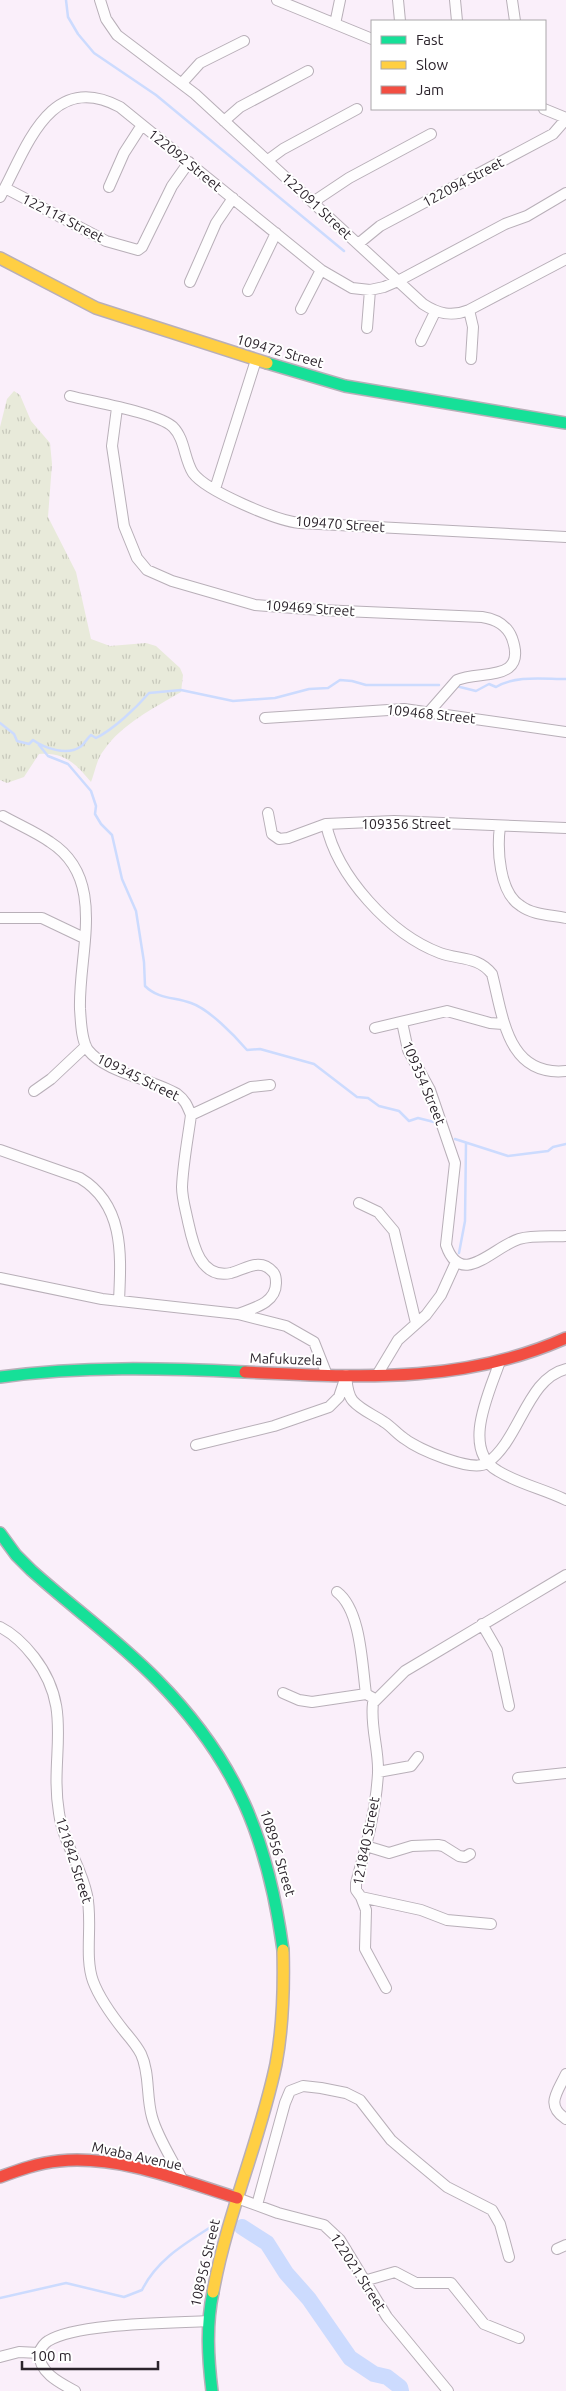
<svg xmlns="http://www.w3.org/2000/svg" width="566" height="2391" viewBox="0 0 566 2391" font-family="Ubuntu,sans-serif">
<style>
.grass{fill:url(#grass-tufts)}
.lines{fill:none;stroke-linecap:round;stroke-linejoin:round}
.stream{stroke:#ccdbfe;stroke-width:2.5}
.river{stroke:#ccdbfe;stroke-width:16}
.street-casing{stroke:#b8afb8;stroke-width:12}
.fast-casing{stroke:#b8afb8;stroke-width:14}
.slow-casing{stroke:#b8afb8;stroke-width:14}
.jam-casing{stroke:#b8afb8;stroke-width:14}
.street{stroke:#fefdfe;stroke-width:10}
.fast{stroke:#16e098;stroke-width:11}
.slow{stroke:#ffcf43;stroke-width:11}
.jam{stroke:#f24e42;stroke-width:11}
.labels{text-anchor:middle;stroke-width:4;stroke-linejoin:round;paint-order:stroke}
.street-label{font-size:14px;fill:#2b232b;stroke:#fff}
</style>
<defs>
<pattern id="grass-tufts" width="24" height="20" patternUnits="userSpaceOnUse" patternTransform="scale(1.25)"><rect width="24" height="20" fill="#e8eada"/><path d="M3 7l-1-3M5 7V3M7 7l1-3M15 17l-1-3M17 17v-4M19 17l1-3" fill="none" stroke="#c7c8bb"/></pattern>
</defs>
<rect width="100%" height="100%" fill="#faeffa"/>
<!-- grass -->
<path class="grass" d="M14,391L20,395L31,421L50,443L52,464L48,517L76,572L91,639L110,646L146,643L156,646L180,668L183,675L181,692C154,708 122,724 104,750C97,758 95,772 91,782C76,764 65,752 39,754L24,777L7,783L0,780V427L7,399Z"/>
<g class="lines">
<!-- stream -->
<path class="stream" d="M66,0L68,17L78,34L94,53L156,95L344,251
M456,686L476,691L489,684L496,687C516,675 543,679 566,679
M0,723L14,734L17,741L29,744L33,740C44,748 67,756 80,747C84,745 87,738 91,735L96,738C114,729 136,708 149,693L181,690L233,701L275,698L309,689L328,688L340,680L352,681L366,685H439
M39,745L48,756L68,764L91,791L96,806L95,814L101,824L112,835L122,879L136,911L144,962L145,986C158,999 174,997 191,1003C209,1009 235,1036 247,1050L260,1049L314,1064L357,1097L368,1098L379,1106L399,1111L409,1121L418,1118L434,1122
M455,1139L508,1156L548,1151L553,1147L566,1144
M459,1253L465,1221L466,1143
M0,2298L66,2283L124,2297L142,2290C158,2257 190,2241 220,2221"/>
<!-- river -->
<path class="river" d="M242,2227L267,2243L286,2273L309,2299L350,2358L374,2374L387,2377L400,2387L401,2391"/>
<defs>
<path id="street" d="M100,0L106,19L117,35L195,94L423,304C438,314 452,317 469,310L566,259
M277,0L372,39
M398,0L400,21
M455,0L457,21
M512,0L515,21
M335,24L340,0
M182,83L200,63L244,41
M544,109L566,118
M224,121L240,107L308,71
M268,160L283,149L357,109
M109,187L124,153L142,125
M5,188L106,241L138,250L142,247L172,186L189,162
M0,197C26,150 49,69 120,107L321,270L352,288L370,290L384,287L398,281L505,224L527,216L566,193
M313,202L349,178L431,134
M358,244L380,226L553,134L566,119
M190,282L216,223L233,198
M248,291L276,233
M301,309L321,270
M469,310L473,327L471,359
M367,328L370,290
M421,341L435,312
M70,396C93,402 158,413 173,427C185,439 184,459 193,473C206,491 277,521 300,523L566,537
M117,408L112,446L124,526L137,558L147,570L172,581L255,605L320,610L482,617C495,619 507,625 512,638C528,683 480,670 457,680L429,712
M215,489L256,360
M265,718L404,709L566,732
M268,813L272,834L279,839L288,838L326,824L394,821L566,828
M3,816C19,825 36,832 50,842C108,879 78,953 80,1009C81,1021 81,1040 88,1050C106,1073 152,1079 177,1094C185,1100 187,1105 191,1115C188,1138 183,1163 182,1187C182,1197 185,1208 187,1217C192,1239 198,1280 231,1273C246,1269 260,1257 273,1272C276,1275 276,1279 276,1283C276,1303 254,1308 238,1314
M326,824C337,876 390,934 440,953C459,960 478,956 492,974C503,1016 507,1077 566,1071
M500,826C497,849 499,893 521,906C533,915 552,915 566,918
M0,918H42L84,938
M402,1022L408,1050L430,1090L455,1163L446,1245C461,1289 493,1247 519,1239C533,1235 551,1237 566,1236
M375,1028L447,1011L490,1023L503,1024
M34,1091L51,1079L86,1046
M191,1115L251,1087L270,1085
M0,1150L80,1178C125,1205 121,1256 119,1301
M359,1203L378,1212L394,1231L416,1323
M0,1278L102,1299L238,1314L286,1326L314,1342L327,1375
M499,1364C489,1393 461,1450 498,1471C519,1484 544,1489 566,1500
M346,1375C347,1384 347,1394 353,1401C361,1410 374,1415 384,1422C392,1427 397,1434 405,1439C418,1449 472,1473 487,1463C520,1440 527,1378 566,1369
M377,1375L398,1340L426,1315L441,1295L456,1262
M196,1445L274,1426L329,1407L339,1397L345,1379
M337,1592C361,1610 362,1665 366,1694L375,1699
M482,1624L497,1650L509,1706
M0,1627C14,1634 24,1644 34,1657C75,1710 49,1754 59,1813C63,1842 81,1866 87,1895C93,1922 84,1956 93,1981C100,2000 113,2017 125,2032C131,2039 137,2046 141,2054C150,2073 146,2096 152,2117C158,2139 173,2160 183,2181
M283,1693L299,1700L312,1702L366,1694
M378,1772L411,1766L418,1757
M518,1778L566,1773
M366,1846L389,1853L412,1846L438,1845L443,1846L459,1856L465,1857L470,1854
M361,1897L366,1910L365,1949L386,1988
M491,1924L447,1920L421,1910L361,1897L356,1890V1883C366,1847 376,1811 378,1773C379,1749 370,1727 373,1703L405,1671L566,1575
M566,2074C557,2093 545,2105 566,2119
M237,2198L278,2213L324,2225L340,2240L387,2317L448,2391
M257,2205L285,2103L290,2091L303,2086L321,2088L346,2093L360,2100L391,2140L405,2152L447,2187L492,2210L500,2224L509,2257
M557,2249L566,2245
M364,2281L395,2272L416,2283H451L484,2324L519,2338
M0,2357L19,2352L39,2353
M75,2391C60,2383 39,2373 39,2353C41,2348 43,2344 48,2341C76,2323 171,2323 208,2321"/>
<path id="fast" d="M267,363L345,386L566,423
M0,1377C82,1366 162,1368 245,1372
M0,1533L16,1555L31,1570C72,1607 118,1640 157,1680C237,1761 268,1839 283,1950
M212,2391C208,2358 206,2325 213,2292"/>
<path id="slow" d="M0,258L96,308L267,363
M213,2292C227,2214 260,2141 276,2064C283,2027 284,1988 283,1950"/>
<path id="jam" d="M245,1372C358,1377 460,1385 566,1338
M0,2177C19,2170 38,2163 59,2161C119,2155 180,2180 237,2198"/>
</defs>
<!-- street casing -->
<use href="#street" class="street-casing"/>
<!-- fast casing -->
<use href="#fast" class="fast-casing"/>
<!-- slow casing -->
<use href="#slow" class="slow-casing"/>
<!-- jam casing -->
<use href="#jam" class="jam-casing"/>
<!-- street -->
<use href="#street" class="street"/>
<!-- fast -->
<use href="#fast" class="fast"/>
<!-- slow -->
<use href="#slow" class="slow"/>
<!-- jam -->
<use href="#jam" class="jam"/>
</g>
<g class="labels">
<!-- street labels -->
<g class="street-label">
<text transform="translate(185 160) rotate(39)" y="5">122092 Street</text>
<text transform="translate(463 182) rotate(-28)" y="5">122094 Street</text>
<text transform="translate(317 206) rotate(43)" y="5">122091 Street</text>
<text transform="translate(63 218) rotate(27)" y="5">122114 Street</text>
<text transform="translate(280 351) rotate(16)" y="5">109472 Street</text>
<text transform="translate(340 524) rotate(4)" y="5">109470 Street</text>
<text transform="translate(310 608) rotate(4)" y="5">109469 Street</text>
<text transform="translate(431 714) rotate(6)" y="5">109468 Street</text>
<text x="406" y="829">109356 Street</text>
<text transform="translate(138 1077) rotate(26)" y="5">109345 Street</text>
<text transform="translate(424 1083) rotate(67)" y="5">109354 Street</text>
<text transform="translate(286 1359) rotate(2)" y="5">Mafukuzela</text>
<text transform="translate(366 1841) rotate(-79)" y="5">121840 Street</text>
<text transform="translate(278 1853) rotate(73)" y="5">108956 Street</text>
<text transform="translate(74 1860) rotate(72)" y="5">121842 Street</text>
<text transform="translate(137 2156) rotate(12)" y="5">Mvaba Avenue</text>
<text transform="translate(205 2263) rotate(-77)" y="5">108956 Street</text>
<text transform="translate(358 2272) rotate(57)" y="5">122021 Street</text>
</g>
</g>
<!-- legend -->
<rect x="371" y="20" width="175" height="90" fill="#ffffff" stroke="#aaa7aa"/>
<rect x="381" y="36" width="25" height="8" fill="#16e098" stroke="#aaa7aa"/>
<text x="416" y="45" font-size="15" fill="#2b232b">Fast</text>
<rect x="381" y="61" width="25" height="8" fill="#ffcf43" stroke="#aaa7aa"/>
<text x="416" y="70" font-size="15" fill="#2b232b">Slow</text>
<rect x="381" y="86" width="25" height="8" fill="#f24e42" stroke="#aaa7aa"/>
<text x="416" y="95" font-size="15" fill="#2b232b">Jam</text>
<!-- scale -->
<path d="M22 2361v8h136v-8" fill="none" stroke="#2b232b" stroke-width="2.5"/>
<text x="30" y="2361" font-size="15" fill="#2b232b" stroke="#ffffff" stroke-width="4" paint-order="stroke">100 m</text>
</svg>
